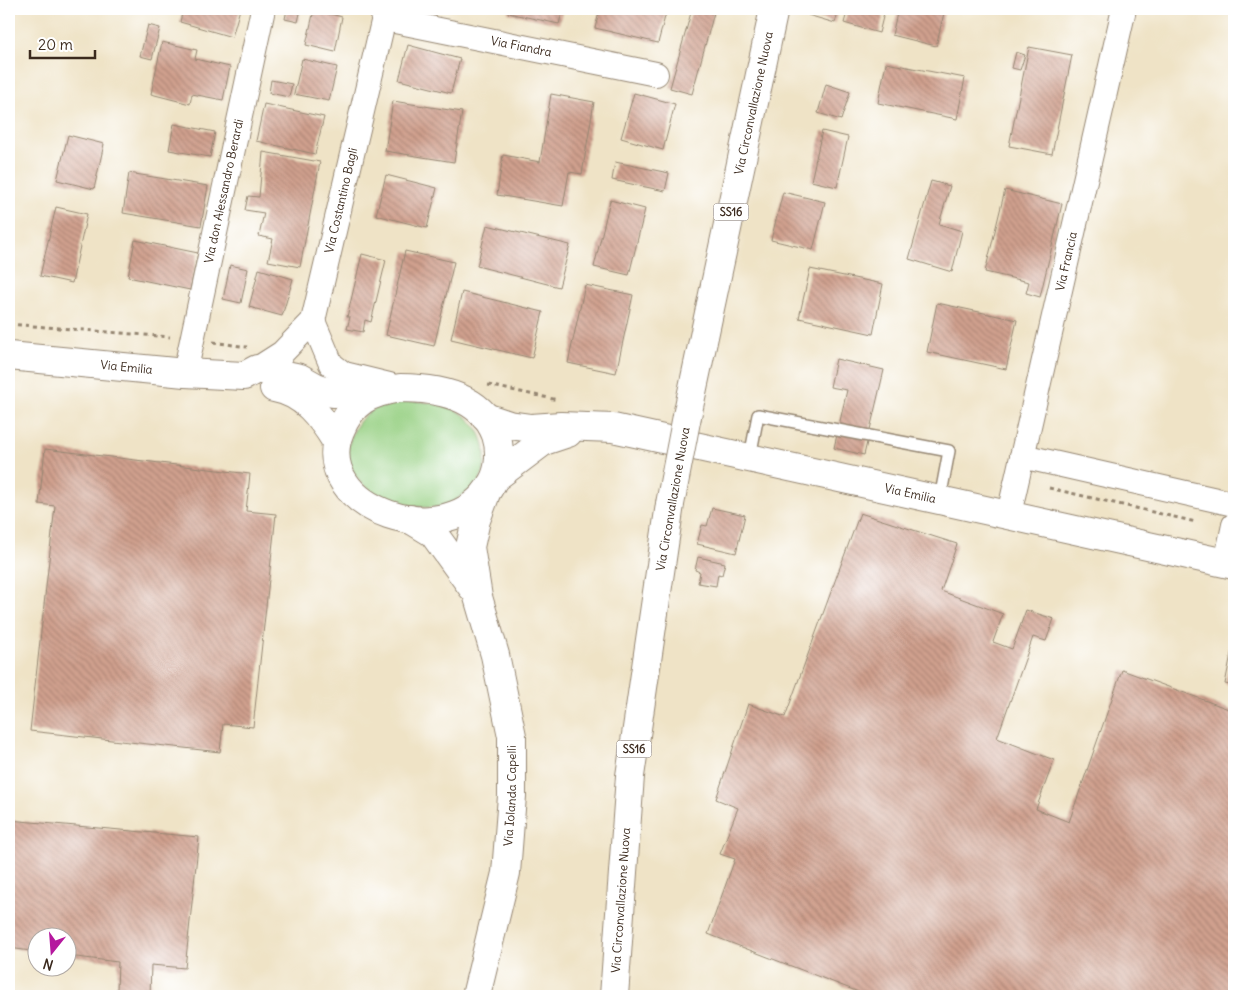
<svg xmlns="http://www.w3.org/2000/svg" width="1243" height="1005" viewBox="0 0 1243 1005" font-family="Delius,sans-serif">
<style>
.green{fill:#97d083;stroke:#697d50}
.building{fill:url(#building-back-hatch)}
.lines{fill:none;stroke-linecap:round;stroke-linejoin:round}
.service-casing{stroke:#958672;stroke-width:14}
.minor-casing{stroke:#958672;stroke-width:26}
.secondary-casing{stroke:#958672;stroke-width:30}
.primary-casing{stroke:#958672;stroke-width:30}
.path{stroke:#958672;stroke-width:3;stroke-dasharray:4 4;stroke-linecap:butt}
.service{stroke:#fff;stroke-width:11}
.minor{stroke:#fff;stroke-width:24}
.secondary{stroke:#fff;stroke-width:28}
.primary{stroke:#fff;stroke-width:28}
.primary-bridge-casing{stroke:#958672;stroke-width:30;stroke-linecap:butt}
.primary-bridge{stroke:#fff;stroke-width:28}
.labels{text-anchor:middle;stroke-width:4;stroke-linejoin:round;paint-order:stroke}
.shield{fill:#fff;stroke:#766a62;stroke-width:1}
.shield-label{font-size:11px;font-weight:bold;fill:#3b2a1e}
.street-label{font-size:12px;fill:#3b2a1e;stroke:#fff}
</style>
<defs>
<pattern id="building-back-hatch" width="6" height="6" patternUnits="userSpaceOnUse" patternTransform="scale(1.25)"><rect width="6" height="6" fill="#d0a08e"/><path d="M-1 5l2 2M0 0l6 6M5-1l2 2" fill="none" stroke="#aa8373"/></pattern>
</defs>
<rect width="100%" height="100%" fill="#fff"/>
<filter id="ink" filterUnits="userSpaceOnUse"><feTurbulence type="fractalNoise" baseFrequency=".02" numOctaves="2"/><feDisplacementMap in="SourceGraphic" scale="10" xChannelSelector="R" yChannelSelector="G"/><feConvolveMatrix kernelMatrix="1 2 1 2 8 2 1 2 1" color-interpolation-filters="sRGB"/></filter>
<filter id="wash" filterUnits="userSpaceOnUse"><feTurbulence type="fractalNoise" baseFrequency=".0096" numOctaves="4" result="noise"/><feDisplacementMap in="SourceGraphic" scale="20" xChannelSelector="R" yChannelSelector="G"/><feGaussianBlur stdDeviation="1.12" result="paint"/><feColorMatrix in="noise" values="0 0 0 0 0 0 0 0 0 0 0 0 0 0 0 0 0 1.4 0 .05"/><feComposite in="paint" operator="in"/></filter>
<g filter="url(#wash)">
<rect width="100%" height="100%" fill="#efe3c6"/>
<!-- green -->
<path class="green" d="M401,401C430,401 463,404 479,432C485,443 486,455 484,468C482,480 475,488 464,494C458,498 451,504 445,506C406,514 329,487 352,435C362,412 377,405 401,401Z"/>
<g id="blocks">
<!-- building -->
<path class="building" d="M183,9H240L232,37L180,22Z
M287,9H301L298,22L285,19Z
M509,9H563L559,24L508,13Z
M600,9H667L658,43L595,28Z
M692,9H715L692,94L670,88Z
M810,9H839L835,23L808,15Z
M848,9H885L879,33L844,23Z
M898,9H945L936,46L892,35Z
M314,10L342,17L335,52L306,45Z
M148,25L160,28L152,59L140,56Z
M162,42L197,50L195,59L230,67L223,100L192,94L190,104L151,94Z
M408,45L460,59L451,93L399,80Z
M1029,47L1072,55L1052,154L1009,146Z
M1016,52L1025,55L1020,70L1012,68Z
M302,59L337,67L329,101L294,94Z
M886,63L965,78L957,119L878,103Z
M271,80L292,84L289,97L269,93Z
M826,84L850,92L841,120L818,113Z
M634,93L675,104L663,150L621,138Z
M551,94L594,102L582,174L569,172L563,206L497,195L503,155L540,162Z
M393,101L462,112L454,162L385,151Z
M264,104L324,117L315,154L256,141Z
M174,124L215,132L210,157L169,150Z
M822,131L848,137L837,187L811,181Z
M68,135L104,144L94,189L57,180Z
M263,152L320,162L300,267L268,261L273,239L259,236L264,213L245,210L248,196L259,197Z
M615,162L669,173L665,191L612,180Z
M129,173L208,186L201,226L123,213Z
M386,175L437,188L427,228L376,215Z
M931,181L950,186L939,224L962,231L952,272L909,259Z
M1005,190L1062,204L1040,297L1026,293L1029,282L985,272Z
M783,192L825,202L813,250L771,240Z
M610,200L645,209L629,275L594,267Z
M56,207L87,214L72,283L40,276Z
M487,225L570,245L559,287L477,266Z
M135,240L198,253L190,290L128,277Z
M405,251L454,262L434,346L386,335Z
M362,254L386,260L371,322L365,320L363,332L347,329L350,317H347Z
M230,265L248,269L241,303L223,299Z
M259,269L293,279L282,316L249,307Z
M810,269L883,284L873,334L799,318Z
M585,285L633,295L616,373L568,363Z
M462,292L543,312L532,358L451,339Z
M937,303L1017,320L1006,369L927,352Z
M836,359L884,370L864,455L834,448L847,390L830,387Z
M45,449L250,474L246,511L276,514L253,727L223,724L220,752L30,731L55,506L39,504Z
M712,508L745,515L736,553L697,544L702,525L707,526Z
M860,513L957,544L941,591L1003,614L993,642L1012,649L1026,610L1054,619L1046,641L1033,637L997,738L1054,760L1036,809L1069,822L1122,670L1234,711V996H869L708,934L735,859L720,854L738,808L716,799L748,704L785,717Z
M698,557L725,563L722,575L718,574L716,586L698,583L700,572L695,570Z
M1233,644H1234V686L1225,684Z
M9,820L199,837L185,968L151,965L150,996H141L117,990L118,962L68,956V938H38V952L9,948Z"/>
</g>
</g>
<g filter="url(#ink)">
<use href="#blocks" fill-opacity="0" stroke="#958672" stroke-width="1"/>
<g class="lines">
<defs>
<path id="service" d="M750,457L758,415L949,451L940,499"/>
<g id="minor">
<path id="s1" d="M385,19L656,74"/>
<path d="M313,321L331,364L344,374L389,385"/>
<path id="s2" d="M257,369L282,353L313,321L386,9"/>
<path id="s3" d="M185,373L263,9"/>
<path d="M1022,456L1234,504"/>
<path id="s4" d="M1009,514L1124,9"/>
<path d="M1226,563L1234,525"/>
</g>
<g id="secondary">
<path id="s5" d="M9,356L185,373L244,376L257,369L300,378L316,387L333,393L377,392"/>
<path d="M274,388C304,393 321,417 336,441"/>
<path d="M400,388C437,388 481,395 496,435C501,450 500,470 492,483C451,558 308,509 340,431C352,401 369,393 400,388Z"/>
<path id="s6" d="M485,417L509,425L531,428L561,426L613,428L1234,565"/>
<path d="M496,477L544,441L568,433"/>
<path d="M410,519L433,533L472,587"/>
<path id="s7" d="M476,996L506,873L512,796V736L495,655L478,597L470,547L476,520L485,496"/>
</g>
<g id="primary">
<path id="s8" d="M687,416L774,9"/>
<path id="s9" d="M614,996L630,776L670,504"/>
</g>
</defs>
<!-- service casing -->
<use href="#service" class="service-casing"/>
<!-- minor casing -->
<use href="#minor" class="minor-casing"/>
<!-- secondary casing -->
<use href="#secondary" class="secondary-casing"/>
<!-- primary casing -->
<use href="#primary" class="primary-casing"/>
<!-- path -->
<path class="path" d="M9,324L170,337
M213,342L247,347
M488,385L558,400
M1049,488L1196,522"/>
<!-- service -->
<use href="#service" class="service"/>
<!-- minor -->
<use href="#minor" class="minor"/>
<!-- secondary -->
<use href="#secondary" class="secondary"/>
<!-- primary -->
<use href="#primary" class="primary"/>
<defs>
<path id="primary-bridge" d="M670,504L687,416"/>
</defs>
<!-- primary-bridge casing -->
<use href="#primary-bridge" class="primary-bridge-casing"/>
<!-- primary-bridge -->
<use href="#primary-bridge" class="primary-bridge"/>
</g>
</g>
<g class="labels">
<!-- shield labels -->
<g class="shield">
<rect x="713.5" y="203.5" width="35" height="17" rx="4"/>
<rect x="616.5" y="740.5" width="35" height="17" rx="4"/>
</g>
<g class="shield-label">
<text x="731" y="216">SS16</text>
<text x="634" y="753">SS16</text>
</g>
<!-- street labels -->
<g class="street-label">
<text dy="4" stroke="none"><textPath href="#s1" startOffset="139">Via Fiandra</textPath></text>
<text dy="4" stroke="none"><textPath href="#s8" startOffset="320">Via Circonvallazione Nuova</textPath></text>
<text dy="4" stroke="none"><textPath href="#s3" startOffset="186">Via don Alessandro Berardi</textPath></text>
<text dy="4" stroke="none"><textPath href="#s2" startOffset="198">Via Costantino Bagli</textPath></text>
<text dy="4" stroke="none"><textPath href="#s4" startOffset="259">Via Francia</textPath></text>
<text dy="4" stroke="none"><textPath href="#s5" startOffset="118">Via Emilia</textPath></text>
<text dy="4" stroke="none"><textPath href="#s6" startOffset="434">Via Emilia</textPath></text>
<text transform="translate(673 499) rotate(-80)" y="4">Via Circonvallazione Nuova</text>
<text dy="4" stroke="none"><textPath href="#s7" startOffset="204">Via Iolanda Capelli</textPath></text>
<text dy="4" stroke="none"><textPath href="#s9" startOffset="96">Via Circonvallazione Nuova</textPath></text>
</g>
</g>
<!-- margin -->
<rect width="1243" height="1005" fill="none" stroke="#fff" stroke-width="30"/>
<!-- north arrow -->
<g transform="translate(52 952) rotate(197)"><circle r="24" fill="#ffffff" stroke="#b1aaa5"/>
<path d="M0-4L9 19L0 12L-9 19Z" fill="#b5179e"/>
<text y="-8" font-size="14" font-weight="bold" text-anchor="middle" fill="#3b2a1e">N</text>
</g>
<!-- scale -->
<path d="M30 50v8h65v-8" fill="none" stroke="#3b2a1e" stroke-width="2.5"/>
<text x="38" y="50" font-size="15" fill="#3b2a1e" stroke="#ffffff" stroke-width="4" paint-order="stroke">20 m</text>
</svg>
